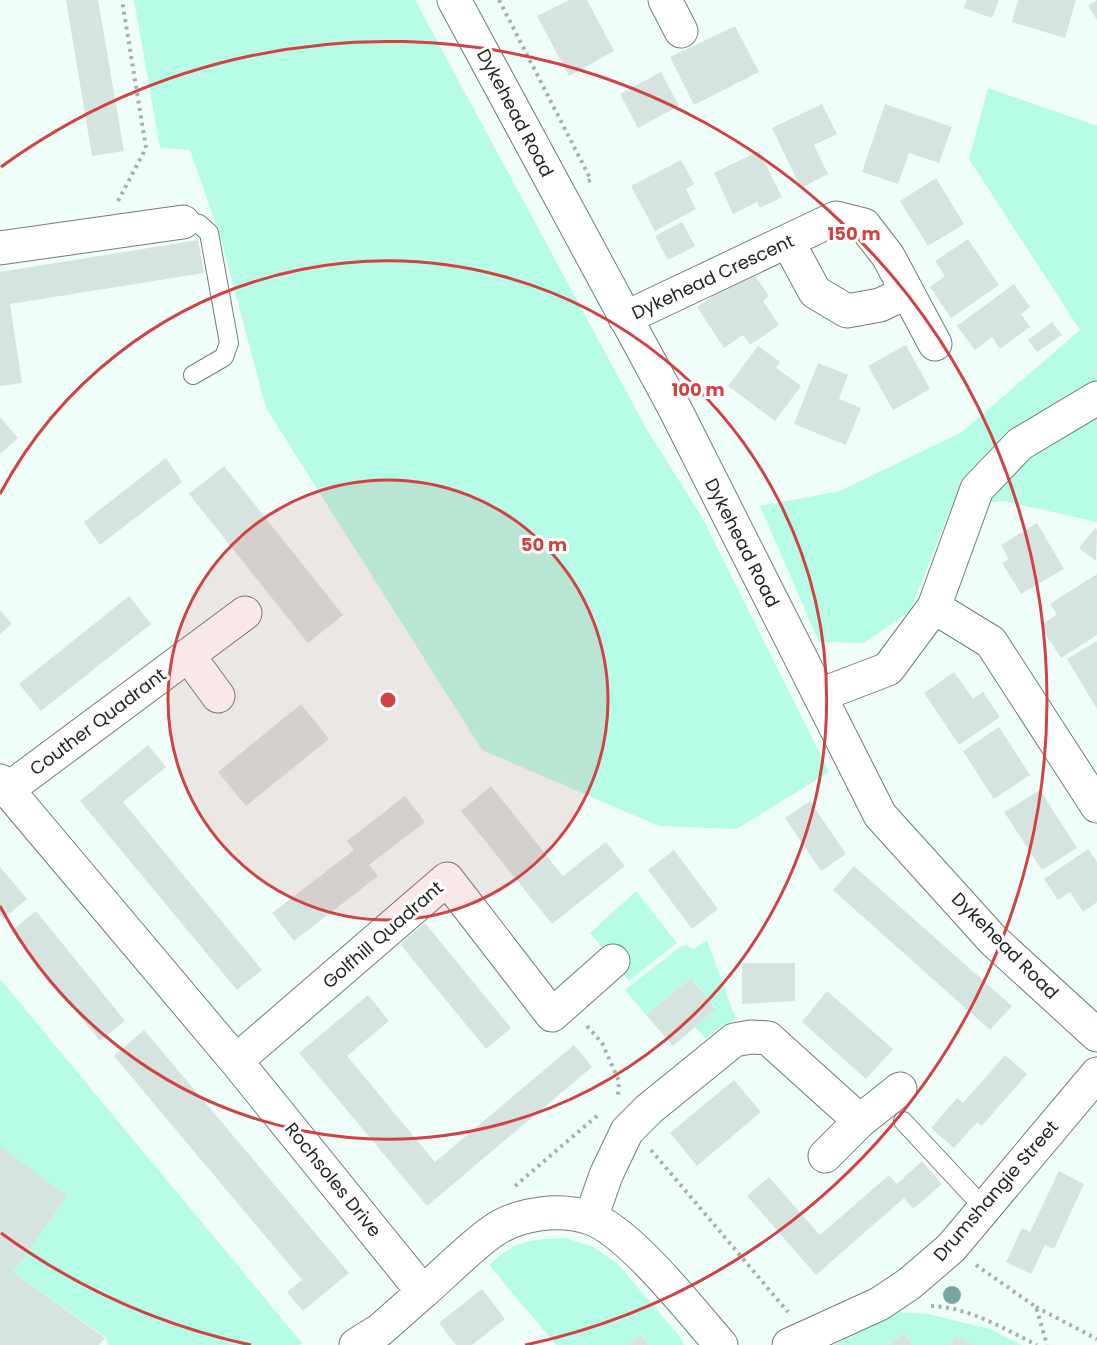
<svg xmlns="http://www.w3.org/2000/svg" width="1097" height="1345" viewBox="0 0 1097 1345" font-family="Poppins,sans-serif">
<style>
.green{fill:#b7fce7}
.building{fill:#d6e4df}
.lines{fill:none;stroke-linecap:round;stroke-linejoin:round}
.lane-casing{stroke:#717d79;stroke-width:20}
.street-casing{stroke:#717d79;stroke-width:35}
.secondary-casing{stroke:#717d79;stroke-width:35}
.path{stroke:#a6b0ad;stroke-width:4;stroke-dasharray:3 4.5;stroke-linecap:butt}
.lane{stroke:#fff;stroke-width:18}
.street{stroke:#fff;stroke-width:33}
.secondary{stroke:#fff;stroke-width:33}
.tree{fill:#74a79c}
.ring{fill:none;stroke:#d14243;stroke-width:3}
.labels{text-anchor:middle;stroke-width:6;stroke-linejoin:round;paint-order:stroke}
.street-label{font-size:18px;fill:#1f2423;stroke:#fff}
.centre{fill:#d14243;stroke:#fff;stroke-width:3}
.ring-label{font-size:18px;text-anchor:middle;font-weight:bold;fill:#d14243;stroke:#fff;stroke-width:6;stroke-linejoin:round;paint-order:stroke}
</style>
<rect width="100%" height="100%" fill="#f0fefa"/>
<!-- green -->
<path class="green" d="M134,0H415L647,430L702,517L829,772L737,829L659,826L482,750L266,408L220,236L190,150L160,148Z
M988,88L1097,126V522L1003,501L951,508L910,611L864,643L819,642L760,506L840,491L962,432L1080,330L969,159Z
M636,891L677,943L629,981L590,933Z
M707,940L736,1020L721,1026L706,1039L695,1027L716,1008L691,978L646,1015L625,990L680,947L686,945L694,949Z
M0,979L302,1343L299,1345H108L105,1337L13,1272L0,1146Z
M566,1238L593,1247L617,1263L680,1337L684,1345H649L640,1335L628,1345H556L489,1265C517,1239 530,1240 566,1238Z
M899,1312L928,1314L990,1329L1022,1345H971L953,1337L950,1345H913L904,1333L890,1345H834Z"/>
<!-- building -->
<path class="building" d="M66,0H98L124,151L92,156Z
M569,0H587L614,51L569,76L537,16Z
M967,0H999L992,18L964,8Z
M1018,0H1076L1065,38L1012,22Z
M1097,0V20L1088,5Z
M735,26L759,72L694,105L670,57Z
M661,72L679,106L638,128L620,94Z
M822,104L837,134L814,145L828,174L801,188L772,128Z
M885,104L952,127L939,163L909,153L898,184L862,172Z
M759,151L782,197L760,208L757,202L733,214L714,173Z
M681,160L694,184L686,189L696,209L655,231L631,186Z
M936,178L964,224L928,246L900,201Z
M682,222L695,246L668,260L655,236Z
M968,239L999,285L951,318L930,287L945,276L935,261Z
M198,240L204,273L10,304L22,383L0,386V272Z
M751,270L769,296L763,301L779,325L750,345L743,335L724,348L697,307Z
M1014,284L1030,307L1021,314L1030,327L1000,349L992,337L975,350L957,326Z
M1052,322L1062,335L1037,352L1028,340Z
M906,345L930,389L893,410L868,366Z
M758,346L780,362L776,368L801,386L775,421L728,386Z
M818,363L848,375L839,399L861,408L846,445L794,424Z
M0,417L18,438L0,454Z
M166,458L182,482L100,545L84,522Z
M224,466L343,615L308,643L189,494Z
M1037,523L1064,569L1021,594L1002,563L1009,559L1001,545Z
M1095,528L1097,530L1096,561L1079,548Z
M1097,574V635L1061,658L1040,626L1057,614L1050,604Z
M129,596L151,624L41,711L19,684Z
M0,610L12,624L0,634Z
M1097,641V709L1067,659Z
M954,672L973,699L983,692L1000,717L959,745L924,693Z
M301,704L329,739L246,806L218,772Z
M999,727L1030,775L994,799L963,751Z
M148,745L166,767L123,802L262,970L237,990L80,801Z
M491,786L563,876L606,842L625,866L552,924L461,811Z
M1040,790L1077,848L1042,870L1004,812Z
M405,796L425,822L369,865L378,876L294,941L272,913L354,850L347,841Z
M810,801L846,854L821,871L785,818Z
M1088,849L1097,862V902L1083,912L1070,892L1058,900L1044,879Z
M674,850L718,909L692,929L648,870Z
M854,866L1012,1006L990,1030L833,890Z
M0,867L27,899L3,919L0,915Z
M36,911L125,1021L100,1041L11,931Z
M425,923L511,1028L486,1049L400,944Z
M742,963H795V1001L742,1004Z
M691,978L716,1009L673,1046L646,1015Z
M827,991L893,1049L866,1079L802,1022Z
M368,995L389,1021L347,1056L435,1162L574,1045L592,1067L427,1206L299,1053Z
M144,1030L349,1273L303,1311L287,1292L302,1280L114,1056Z
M1005,1055L1027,1074L982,1126L977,1122L954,1148L931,1128L957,1098L963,1103Z
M734,1080L761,1112L697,1166L670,1133Z
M0,1146L67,1196L13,1272L105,1338L99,1345H0Z
M922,1161L942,1184L913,1209L904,1198L816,1275L747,1196L769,1177L820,1235L889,1175L897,1184Z
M1059,1171L1084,1184L1054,1249L1045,1245L1031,1274L1006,1262L1022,1228L1030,1232Z
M482,1289L505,1319L472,1345H456L439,1323Z
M904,1333L913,1345H890Z
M640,1335L649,1345H628Z
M954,1336L973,1345H950Z"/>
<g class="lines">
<defs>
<path id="lane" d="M183,222L199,224L209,233L229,343L224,357L193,375
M903,1121L984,1208"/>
<path id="street" d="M665,0L681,31
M788,242L815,292L847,311L880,305L907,292
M0,248L183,222
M625,318L836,218L864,225L888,256L935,344
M934,607L991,642L1097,806
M188,655L218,696
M820,695L888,669L934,607L977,489L1020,444L1097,398
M0,781L236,1061L423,1292C445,1273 470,1247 493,1231C519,1213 560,1208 590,1218C629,1231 692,1312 721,1345
M7,790L245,613
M236,1061L447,879L552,1015L613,961
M860,1121L900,1089
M591,1218L606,1175L627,1131L649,1109L734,1040L751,1037L768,1038L860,1121L825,1156
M356,1345L380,1330L423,1292
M789,1345L879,1304L909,1284L951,1248L1097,1074"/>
<path id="secondary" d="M454,0L674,407L880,815L993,940L1097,1035"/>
</defs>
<!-- lane casing -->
<use href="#lane" class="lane-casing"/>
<!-- street casing -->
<use href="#street" class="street-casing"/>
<!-- secondary casing -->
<use href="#secondary" class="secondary-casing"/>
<!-- path -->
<path class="path" d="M499,0L591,180L586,182
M118,201L146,148L122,0
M587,1026L602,1043L619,1081L618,1096
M651,1150L788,1312
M515,1186L598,1115
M976,1265L1036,1307L1047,1345
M931,1306C969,1307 1004,1329 1037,1345
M1036,1307L1097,1339"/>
<!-- lane -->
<use href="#lane" class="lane"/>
<!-- street -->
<use href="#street" class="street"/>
<!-- secondary -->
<use href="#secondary" class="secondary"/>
</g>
<!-- trees -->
<circle class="tree" cx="952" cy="1295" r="9"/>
<!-- distance rings -->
<circle cx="388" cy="700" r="220" fill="#d14243" fill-opacity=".12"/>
<g class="ring">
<circle cx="388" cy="700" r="220"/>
<path d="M0 494A439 439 0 1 1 0 906"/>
<path d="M251 1345A659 659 0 0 1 1 1233M1 167A659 659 0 1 1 525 1345"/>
</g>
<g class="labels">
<!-- street labels -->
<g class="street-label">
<text transform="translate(515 113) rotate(62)" y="6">Dykehead Road</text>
<text transform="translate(713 277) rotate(-25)" y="6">Dykehead Crescent</text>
<text transform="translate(742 543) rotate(63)" y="6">Dykehead Road</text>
<text transform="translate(98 722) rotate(-37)" y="6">Couther Quadrant</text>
<text transform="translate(383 935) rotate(-41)" y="6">Golfhill Quadrant</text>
<text transform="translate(1005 946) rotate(45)" y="6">Dykehead Road</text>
<text transform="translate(333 1180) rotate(51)" y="6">Rochsoles Drive</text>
<text transform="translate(996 1191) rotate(-49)" y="6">Drumshangie Street</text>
</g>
</g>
<circle cx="388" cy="700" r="9" class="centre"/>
<g class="ring-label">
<text x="854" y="240">150 m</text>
<text x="698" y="396">100 m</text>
<text x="544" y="551">50 m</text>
</g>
</svg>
